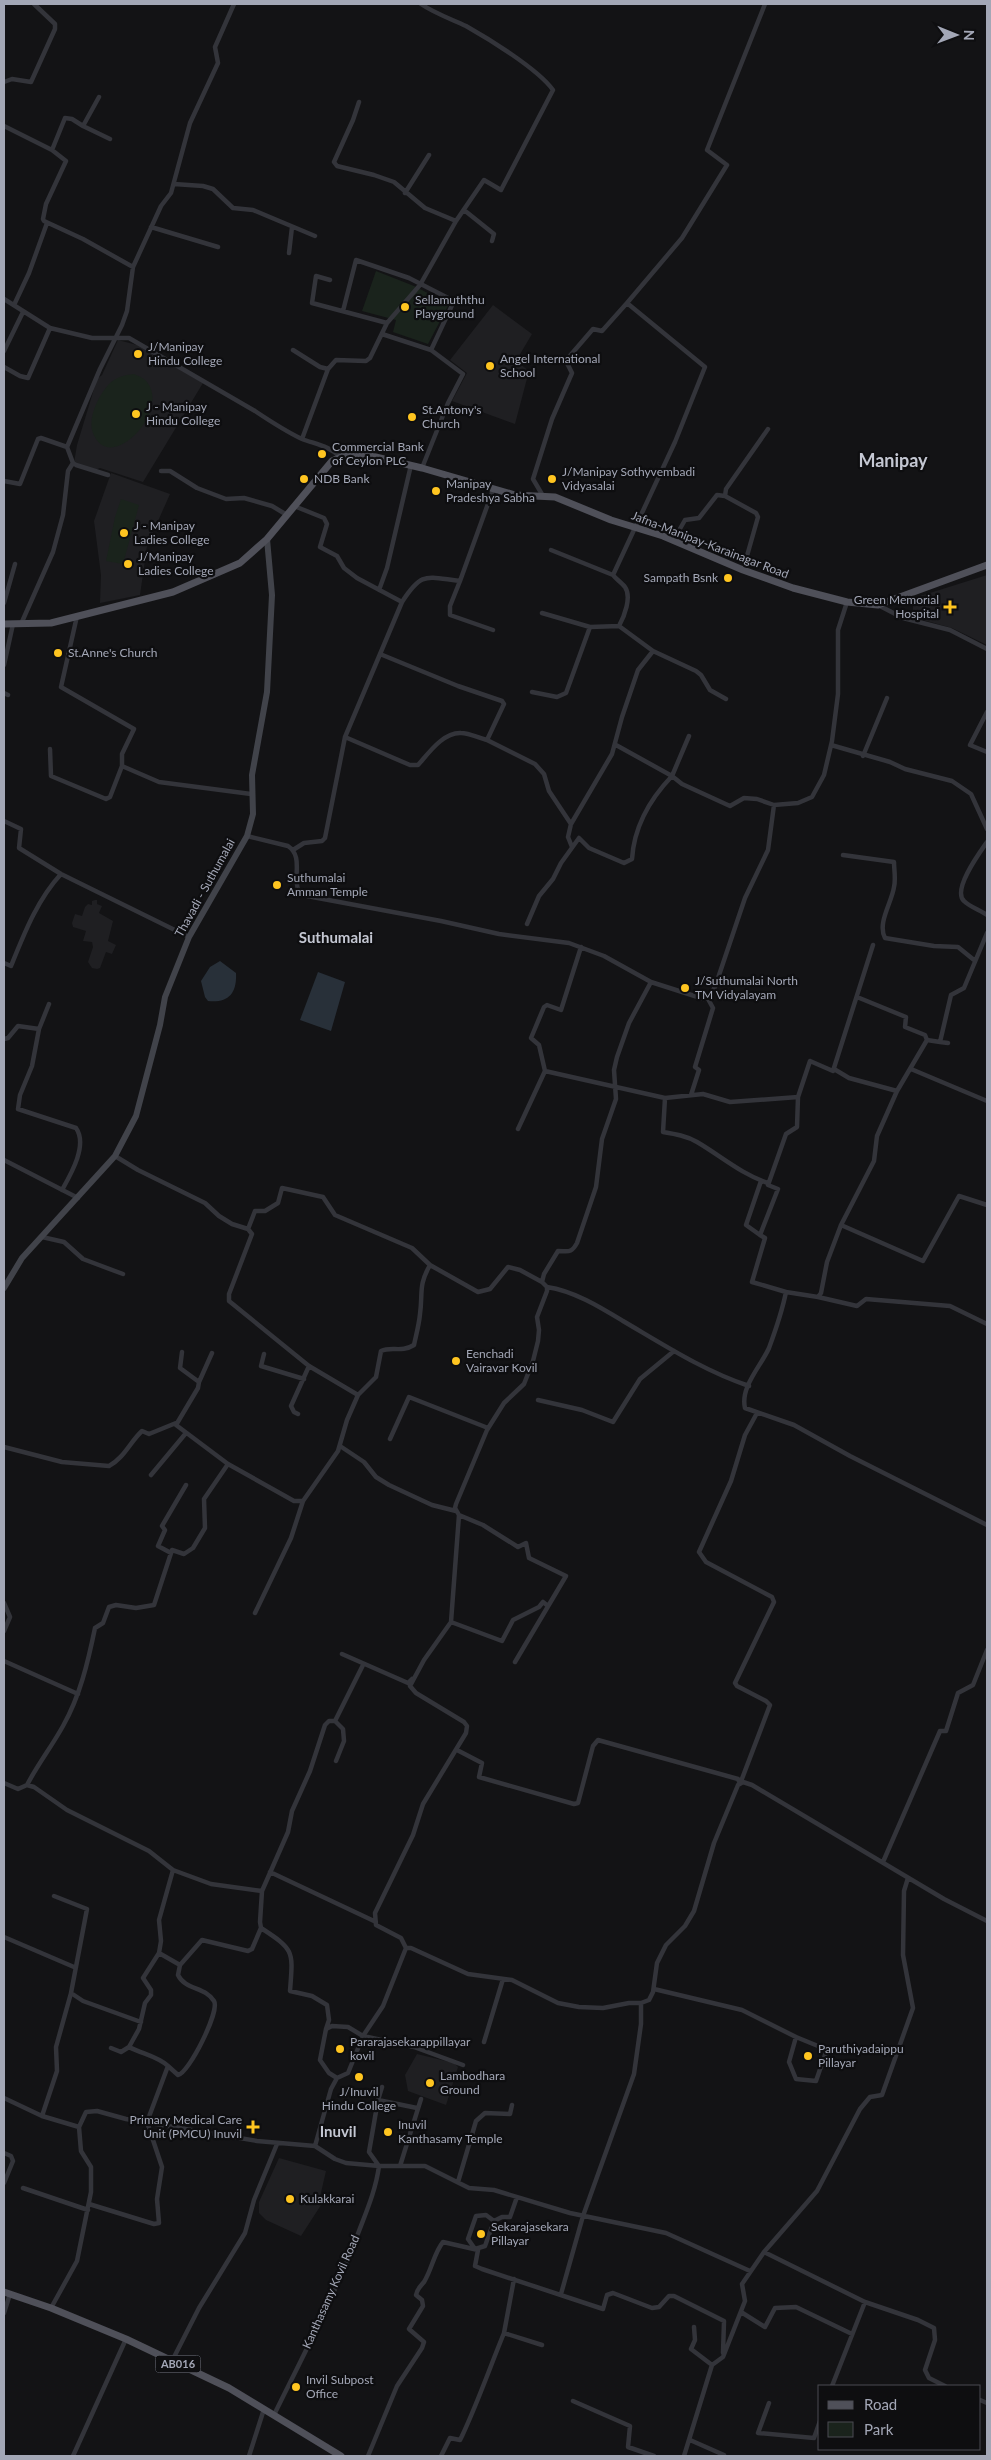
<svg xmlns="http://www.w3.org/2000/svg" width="991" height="2460" viewBox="0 0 991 2460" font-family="Lato,sans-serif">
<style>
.built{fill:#1f1f22}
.green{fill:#1a231c}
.water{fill:#283039}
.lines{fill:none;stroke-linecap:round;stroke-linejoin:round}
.street{stroke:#33343a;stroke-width:4.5}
.secondary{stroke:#41434a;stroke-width:6}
.primary{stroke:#4f5059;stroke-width:7}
.poi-dot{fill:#ffc520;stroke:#0e0e10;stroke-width:2}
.labels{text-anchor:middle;stroke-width:4.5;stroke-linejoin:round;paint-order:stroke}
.shield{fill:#0e0e10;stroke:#767984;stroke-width:1}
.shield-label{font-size:11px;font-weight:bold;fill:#a3a7b6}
.poi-label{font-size:12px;fill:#a3a7b6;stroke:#0e0e10;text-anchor:start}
.street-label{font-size:12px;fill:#a3a7b6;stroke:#0e0e10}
.quarter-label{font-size:15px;font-weight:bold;fill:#c4c7d2;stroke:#0e0e10}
.district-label{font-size:18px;font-weight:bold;fill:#c4c7d2;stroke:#0e0e10}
</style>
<rect width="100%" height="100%" fill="#131315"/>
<!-- built -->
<path class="built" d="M493,305L532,334L516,361L529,371L515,424L452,401L467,373L450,360Z
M118,340L137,345L203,383L143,482L100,468L95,470L74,463L77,445L97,379L102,375Z
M111,473L170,494L147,546L140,595L100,603L101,575L94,521Z
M987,575V645L952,628L912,617L914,598Z
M95,900H97V904L102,906L99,913L113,921L108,941L116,945L112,954L106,952L100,968L97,969L92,968L88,962L93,947L92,942L83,941L86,931L73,927L72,923L75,914L82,916L85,907L88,904L92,905V901Z
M417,2054L454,2063L458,2067L446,2105L408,2091L405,2075Z
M279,2158L326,2171L320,2197L321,2205L301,2236L266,2220L259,2213V2202Z"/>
<!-- green -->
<path class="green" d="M376,271L414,286L449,304L428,344L393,332L396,320L362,311Z
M134,374C138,376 144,378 147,382C171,412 109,476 93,433C87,418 99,395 109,384C116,377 125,375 134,374Z
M121,499L139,505L123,564L106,561L115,517Z"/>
<!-- water -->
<path class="water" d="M220,961L236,973C237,993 229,1003 208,1001L205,997L201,981L210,967Z
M318,972L345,982L331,1031L300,1020Z"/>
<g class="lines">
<!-- street -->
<path class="street" d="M4,82L12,79L31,82L55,29V24L34,4
M359,102L353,120L334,162L337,166L374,175L394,182L425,208L456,221
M4,126L52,150L66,161L46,204L43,219L44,221L83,239L133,267
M83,126L110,139
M52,150L65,118L72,119L83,126L99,97
M174,184L203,186L213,189L233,208L253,210L315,236
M405,193L429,155
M464,210L494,234L492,241
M151,227L218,247
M289,253L292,227
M330,280L316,276L312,303L387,323
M4,299L50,328L92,338H129L255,411C270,421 285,431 302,439C315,444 330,446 340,457
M14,305L29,273L47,223
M343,311L356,260L409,278L454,301L431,350
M382,334L431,350L463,374L448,403L422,468
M293,350L320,367L328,369
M4,351L23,312
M4,367L20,376L28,378L50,328
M302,439L328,369L336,360L366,361L370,358L387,323L420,285L456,221L484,180L501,190L553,90C538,69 489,39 466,26C451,19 434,13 421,4
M67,447L100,369L122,325L127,311L133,267L161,206L171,193L190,123L218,63L215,47L234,4
M161,471H170L197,488L226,499L244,498L272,506L287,515
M4,481L20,484L38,439L41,438L67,447L73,463L76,465L108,475
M543,496L533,479L552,419L572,373L567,363L568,358L593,329L602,331L627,303
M294,506L324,518L327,524L320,547L337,556L344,568L357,578L402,602
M673,541L685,520L699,518L717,495L725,496
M551,550L613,575
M743,570L758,517L756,513L725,496L726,489L768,429
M460,581L450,606V615L493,630
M379,590L387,568L411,465
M4,603L15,564
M878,605L903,618L950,630L987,649
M542,613L590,627
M77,616L61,687L134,729L122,754V766L159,782L251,794
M21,624L53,552L63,515L68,471L73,463
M619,626L653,651L696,671L701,675L710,690L726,699
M380,654L458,686L502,701L504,704L487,740L535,764L544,774L549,791L571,824
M4,665L13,624
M532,692L557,697L566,693L590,627L619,626C624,617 632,597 625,587C622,583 616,579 613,575L675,442L705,367L627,303L682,238L727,165L707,150L765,4
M4,693L8,695
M987,712L970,745L987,752
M689,736L672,776L682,784L730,806L744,798L757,799L774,805
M345,737L410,765H418C428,754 443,732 461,733C469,733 479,738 487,740
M831,745L890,762L905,769L952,781L971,794L987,829
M50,749L51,776L106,799L110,797L122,766
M863,756L887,698
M4,821L21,829L19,848L61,874L189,937
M247,836L288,846C304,857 292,876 299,893L307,896L441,921L499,934L569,943L604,956L651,982
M987,842C980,852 952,890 964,901C970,907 980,910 987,915
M572,847L568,837L571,824L612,754L622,717L638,670L653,651
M293,850L304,843L322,841L325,838L345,737L402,602C422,571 426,577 460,581L493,490
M843,855L894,862C894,870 896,879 894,887C892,902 877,923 885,938L934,946L958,947L974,960
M527,924L539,896L553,879L561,863L579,838L589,848L624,863L632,859C634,827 651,798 672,776L616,745
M987,933L964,988L951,995L940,1042L927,1040L897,1091L877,1136L874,1161L841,1225L827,1262L821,1293L818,1297L786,1292C782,1312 776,1329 769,1348C761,1366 740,1387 745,1408L794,1425L850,1456L987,1525
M4,963L11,966C24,934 37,900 61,874
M857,997L906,1017L905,1027L925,1035L927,1040
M49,1004L39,1029L32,1066L20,1095L18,1109L76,1128C88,1145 71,1174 62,1190
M4,1039L8,1038L18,1026L39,1029
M940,1042L948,1043
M834,1069L849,1078L897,1091
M911,1069L987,1101
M545,1071L665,1098L703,1094L730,1102L798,1097
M691,1095L699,1070L695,1067L713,1008L707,997
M665,1098L663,1132C675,1134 687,1136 697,1142C721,1156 741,1174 768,1183
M518,1129L545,1071L539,1045L531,1038L544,1007L547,1005L561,1010L581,947
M115,1156L138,1170L205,1203L219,1216L232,1224L248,1229L252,1234L229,1294V1301L309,1366L358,1395
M4,1160L78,1198
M841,1225L923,1261L959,1196L987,1205
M248,1229L255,1211H265L278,1203L282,1188L323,1197L335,1215L412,1248L430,1265
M760,1235L746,1225L761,1181
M42,1237L64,1242L83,1259L123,1274
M547,1287C574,1291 600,1307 623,1321C664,1345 704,1371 749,1386
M786,1292L752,1282L765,1238L760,1235L778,1189L768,1185L786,1134L797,1127L798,1097L810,1061L833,1071L873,945
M818,1297L857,1306L866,1299L950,1306L987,1324
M182,1352L180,1368L199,1382L198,1388L176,1425L228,1464L294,1501H303
M264,1354L261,1366L304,1379
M199,1382L212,1353
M538,1400L582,1410L613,1422L640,1379L674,1351
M298,1414L294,1412L291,1406L309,1366
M390,1439L409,1397L488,1428
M340,1446L364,1462L376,1477L389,1485L432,1505L456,1511
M4,1447L62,1462L109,1466C124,1458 130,1442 142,1431L149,1434L176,1423
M151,1475L186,1433
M459,1515L483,1525L518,1547L526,1543L529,1558L566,1576L515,1662
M171,1553L158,1546L165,1530L162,1526L186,1485
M4,1603L10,1617L4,1631
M255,1613L291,1538L303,1501L338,1451L347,1420L358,1395L376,1377L381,1351C392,1346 401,1353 414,1345C416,1335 419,1325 420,1314C423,1293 418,1286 430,1265L478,1292L490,1289L508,1267L520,1270L542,1282
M451,1622L502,1641L513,1620L539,1607L543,1602L548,1606
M342,1654L408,1683L412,1679
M4,1661L78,1694
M457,1750L482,1763L479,1777L574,1804L578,1803L593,1746L598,1740L738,1779L740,1784L770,1705L766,1701L737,1686L735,1683L774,1602L772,1597L706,1562L699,1552L731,1481L745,1435L757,1413
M336,1761L344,1741L343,1729L335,1721L363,1665
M4,1783L18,1789L27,1785L34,1787L67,1810L149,1851L173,1870L211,1884L262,1891
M27,1785C38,1764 52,1746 63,1726C80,1696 88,1662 95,1628L103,1623L109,1607L116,1605L136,1608L154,1605L172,1550L184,1554L193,1548L205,1528L204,1499L228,1464
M883,1862L940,1731H946L958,1693L973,1685L987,1650
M270,1872L374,1921
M54,1896L87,1909L71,1993L83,2001L141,2022
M261,1928C295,1950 293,1951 290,1991L312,1996L327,2005L329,2020L326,2029
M4,1937L74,1967
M406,1948H411L468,1974L512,1980L558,2003L579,2007L603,2008L629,2003H641
M159,1953L180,1965
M654,1989L742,2010L796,2037L818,2046L826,2052L816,2081L796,2079L789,2062L796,2037
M484,2042L503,1979
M111,2048L121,2052L129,2047
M168,2066C157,2056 142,2054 129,2047L139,2029L145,2003L151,1995V1990L143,1978L159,1953L161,1941L159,1920L173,1870
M337,2078L329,2073L320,2060L326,2029L332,2026L348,2027L363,2036L414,2047L463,2065
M382,2087L378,2100L417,2108
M4,2098L42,2116L79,2127L86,2112L97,2111L126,2119L257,2141L315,2146L335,2159L346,2163L379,2166H425L469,2188L494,2190L570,2213L666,2233L750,2271
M42,2116L57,2071L56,2047L71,1993
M315,2146L331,2089L337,2078L348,2073L363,2036L383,2006L406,1948L401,1938L376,1925L375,1913L413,1835L423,1804L466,1733L467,1726L464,1722L416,1693L410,1686L424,1660L451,1622L459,1515L455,1508L456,1504L487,1430L504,1403L524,1384L533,1361L538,1341L539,1330L537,1317L547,1291V1287L542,1282L544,1274L558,1251C568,1251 571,1254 577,1243L596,1187L602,1139L616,1099L614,1070L617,1057L629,1023L651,982L704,999L710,995L715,987L745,898L768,850L774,805L798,803L812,797L824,775L832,741L838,694V630L847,602
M4,2153L11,2156L13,2161L4,2183
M400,2166L421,2099
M458,2182L476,2121L485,2113L510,2114L512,2105
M23,2188L88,2210
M89,2204L154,2224L159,2223L157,2199L162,2167L147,2122L168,2066L178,2075C189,2073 220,2011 214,2001C206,1987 185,1990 178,1975L180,1965L202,1940L248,1951L252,1949L261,1928L260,1922L262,1891L288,1832L292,1811L310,1771L325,1725L329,1721H335
M494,2221L485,2246L475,2249L468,2239L476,2216L486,2215L494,2221L502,2217H510L517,2197
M764,2252L865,2302L918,2320L934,2328L935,2340L925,2370L929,2378L945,2386
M561,2294L583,2216L634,2074L641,2024V2003L649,2000L653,1992L657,1963L666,1945L685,1926L694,1911L714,1843L738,1785L743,1782L752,1785L944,1899L987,1921
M51,2308L77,2261L91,2192V2167L81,2151L79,2127
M741,2312L765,2327L775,2308L796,2307L852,2334
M4,2313L10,2294
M694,2327L695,2340L691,2349L712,2365
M504,2333L514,2279
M172,2361L199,2308L245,2233L254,2200L277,2144
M832,2386L865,2302
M980,2400L987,2403
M573,2401L630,2426L628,2447L654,2456
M769,2403L758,2433L814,2438L820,2421
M274,2415C304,2354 335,2295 359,2231C367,2210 376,2189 379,2166L369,2152L378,2100
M690,2440L724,2455
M73,2456L126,2339
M249,2456L264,2409
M368,2456L397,2386L422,2348L424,2342L409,2329L423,2306L422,2300L416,2295C417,2289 420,2287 424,2282C432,2269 434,2253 443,2242L478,2250L475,2266L482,2269L603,2309L607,2295L613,2293L652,2308L659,2307L669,2296H674L724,2321L723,2353
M441,2456L450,2438L460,2440L462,2436C478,2402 490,2367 504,2333L542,2345
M684,2456L712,2365L723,2357L745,2301L742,2284L764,2252L817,2191L860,2109L870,2097L882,2095L913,2008L903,1955L904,1891L908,1878"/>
<!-- secondary -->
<path class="secondary" d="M4,1288L22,1258L115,1156L136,1116L160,1025L165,997L189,937L247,836L253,814L252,775L267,692L272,595L267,539"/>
<!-- primary -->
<path class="primary" d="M4,624L51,623L173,592L240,563L267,539L332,461L346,455H367L422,468L515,495L555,497L611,520L663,536L743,570L793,588L847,602L878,605L987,565
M4,2292L51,2308L126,2339L229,2388L341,2456"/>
</g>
<!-- markers -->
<g class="poi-dot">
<circle cx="405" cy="307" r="5"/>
<circle cx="138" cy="354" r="5"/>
<circle cx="490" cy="366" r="5"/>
<circle cx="136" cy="414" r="5"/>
<circle cx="412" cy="417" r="5"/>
<circle cx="322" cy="454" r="5"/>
<circle cx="304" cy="479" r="5"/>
<circle cx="552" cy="479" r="5"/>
<circle cx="436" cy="491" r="5"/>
<circle cx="124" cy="533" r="5"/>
<circle cx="128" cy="564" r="5"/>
<circle cx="728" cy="578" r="5"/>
<path d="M947.5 599.5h5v5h5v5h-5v5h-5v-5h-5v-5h5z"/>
<circle cx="58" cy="653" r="5"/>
<circle cx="277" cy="885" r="5"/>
<circle cx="685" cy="988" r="5"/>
<circle cx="456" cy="1361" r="5"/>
<circle cx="340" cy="2049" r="5"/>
<circle cx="808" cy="2056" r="5"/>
<circle cx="359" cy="2077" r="5"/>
<circle cx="430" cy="2083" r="5"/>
<path d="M250.5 2119.5h5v5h5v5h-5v5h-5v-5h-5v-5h5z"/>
<circle cx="388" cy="2132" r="5"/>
<circle cx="290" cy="2199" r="5"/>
<circle cx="481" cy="2234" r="5"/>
<circle cx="296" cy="2387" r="5"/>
</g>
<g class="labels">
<!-- shield labels -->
<rect class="shield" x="155.5" y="2355.5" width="45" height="17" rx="4"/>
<g class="shield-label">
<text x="178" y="2368">AB016</text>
</g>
<!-- poi labels -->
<g class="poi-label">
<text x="415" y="304">Sellamuththu<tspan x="415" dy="14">Playground</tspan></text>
<text x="148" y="351">J/Manipay<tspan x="148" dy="14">Hindu College</tspan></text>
<text x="500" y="363">Angel International<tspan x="500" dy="14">School</tspan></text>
<text x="146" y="411">J - Manipay<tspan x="146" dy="14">Hindu College</tspan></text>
<text x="422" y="414">St.Antony's<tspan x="422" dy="14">Church</tspan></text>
<text x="332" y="451">Commercial Bank<tspan x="332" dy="14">of Ceylon PLC</tspan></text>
<text x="562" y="476">J/Manipay Sothyvembadi<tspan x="562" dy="14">Vidyasalai</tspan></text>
<text x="314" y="483">NDB Bank</text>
<text x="446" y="488">Manipay<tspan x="446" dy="14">Pradeshya Sabha</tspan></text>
<text x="134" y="530">J - Manipay<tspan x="134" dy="14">Ladies College</tspan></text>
<text x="138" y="561">J/Manipay<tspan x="138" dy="14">Ladies College</tspan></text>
<text x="718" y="582" text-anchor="end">Sampath Bsnk</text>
<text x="939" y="604" text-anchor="end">Green Memorial<tspan x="939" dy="14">Hospital</tspan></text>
<text x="68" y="657">St.Anne's Church</text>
<text x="287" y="882">Suthumalai<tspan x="287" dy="14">Amman Temple</tspan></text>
<text x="695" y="985">J/Suthumalai North<tspan x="695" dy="14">TM Vidyalayam</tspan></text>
<text x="466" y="1358">Eenchadi<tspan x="466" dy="14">Vairavar Kovil</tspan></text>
<text x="350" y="2046">Pararajasekarappillayar<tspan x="350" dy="14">kovil</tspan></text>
<text x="818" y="2053">Paruthiyadaippu<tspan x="818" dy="14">Pillayar</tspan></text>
<text x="440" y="2080">Lambodhara<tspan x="440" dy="14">Ground</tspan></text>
<text x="359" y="2096" text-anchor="middle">J/Inuvil<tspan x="359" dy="14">Hindu College</tspan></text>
<text x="242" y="2124" text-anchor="end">Primary Medical Care<tspan x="242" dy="14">Unit (PMCU) Inuvil</tspan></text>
<text x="398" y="2129">Inuvil<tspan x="398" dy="14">Kanthasamy Temple</tspan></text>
<text x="300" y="2203">Kulakkarai</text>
<text x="491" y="2231">Sekarajasekara<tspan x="491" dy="14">Pillayar</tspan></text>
<text x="306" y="2384">Invil Subpost<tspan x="306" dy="14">Office</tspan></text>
</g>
<!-- street labels -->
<g class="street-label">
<text transform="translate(710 545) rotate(21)" y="4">Jafna-Manipay-Karainagar Road</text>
<text transform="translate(205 888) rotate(-61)" y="4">Thavadi - Suthumalai</text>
<text transform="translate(331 2292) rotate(-66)" y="4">Kanthasamy Kovil Road</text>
</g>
<!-- quarter labels -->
<g class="quarter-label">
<text x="336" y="943">Suthumalai</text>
<text x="338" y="2137">Inuvil</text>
</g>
<!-- district labels -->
<g class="district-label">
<text x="893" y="467">Manipay</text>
</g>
</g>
<!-- border -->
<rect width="991" height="2460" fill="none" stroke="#a3a7b6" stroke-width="10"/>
<!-- legend -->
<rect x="818" y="2385" width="162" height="65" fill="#0e0e10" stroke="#4a4b52"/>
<rect x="828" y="2401" width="25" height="8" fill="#4f5059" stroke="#4a4b52"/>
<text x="864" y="2410" font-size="15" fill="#a3a7b6">Road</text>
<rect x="828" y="2422" width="25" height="15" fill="#1a231c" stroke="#4a4b52"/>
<text x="864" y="2435" font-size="15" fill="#a3a7b6">Park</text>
<!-- north arrow -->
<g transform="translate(956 35) rotate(91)" stroke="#0e0e10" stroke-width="4" paint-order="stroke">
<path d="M0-4L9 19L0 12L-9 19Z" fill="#a3a7b6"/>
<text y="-8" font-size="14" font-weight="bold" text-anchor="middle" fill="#a3a7b6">N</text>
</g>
</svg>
